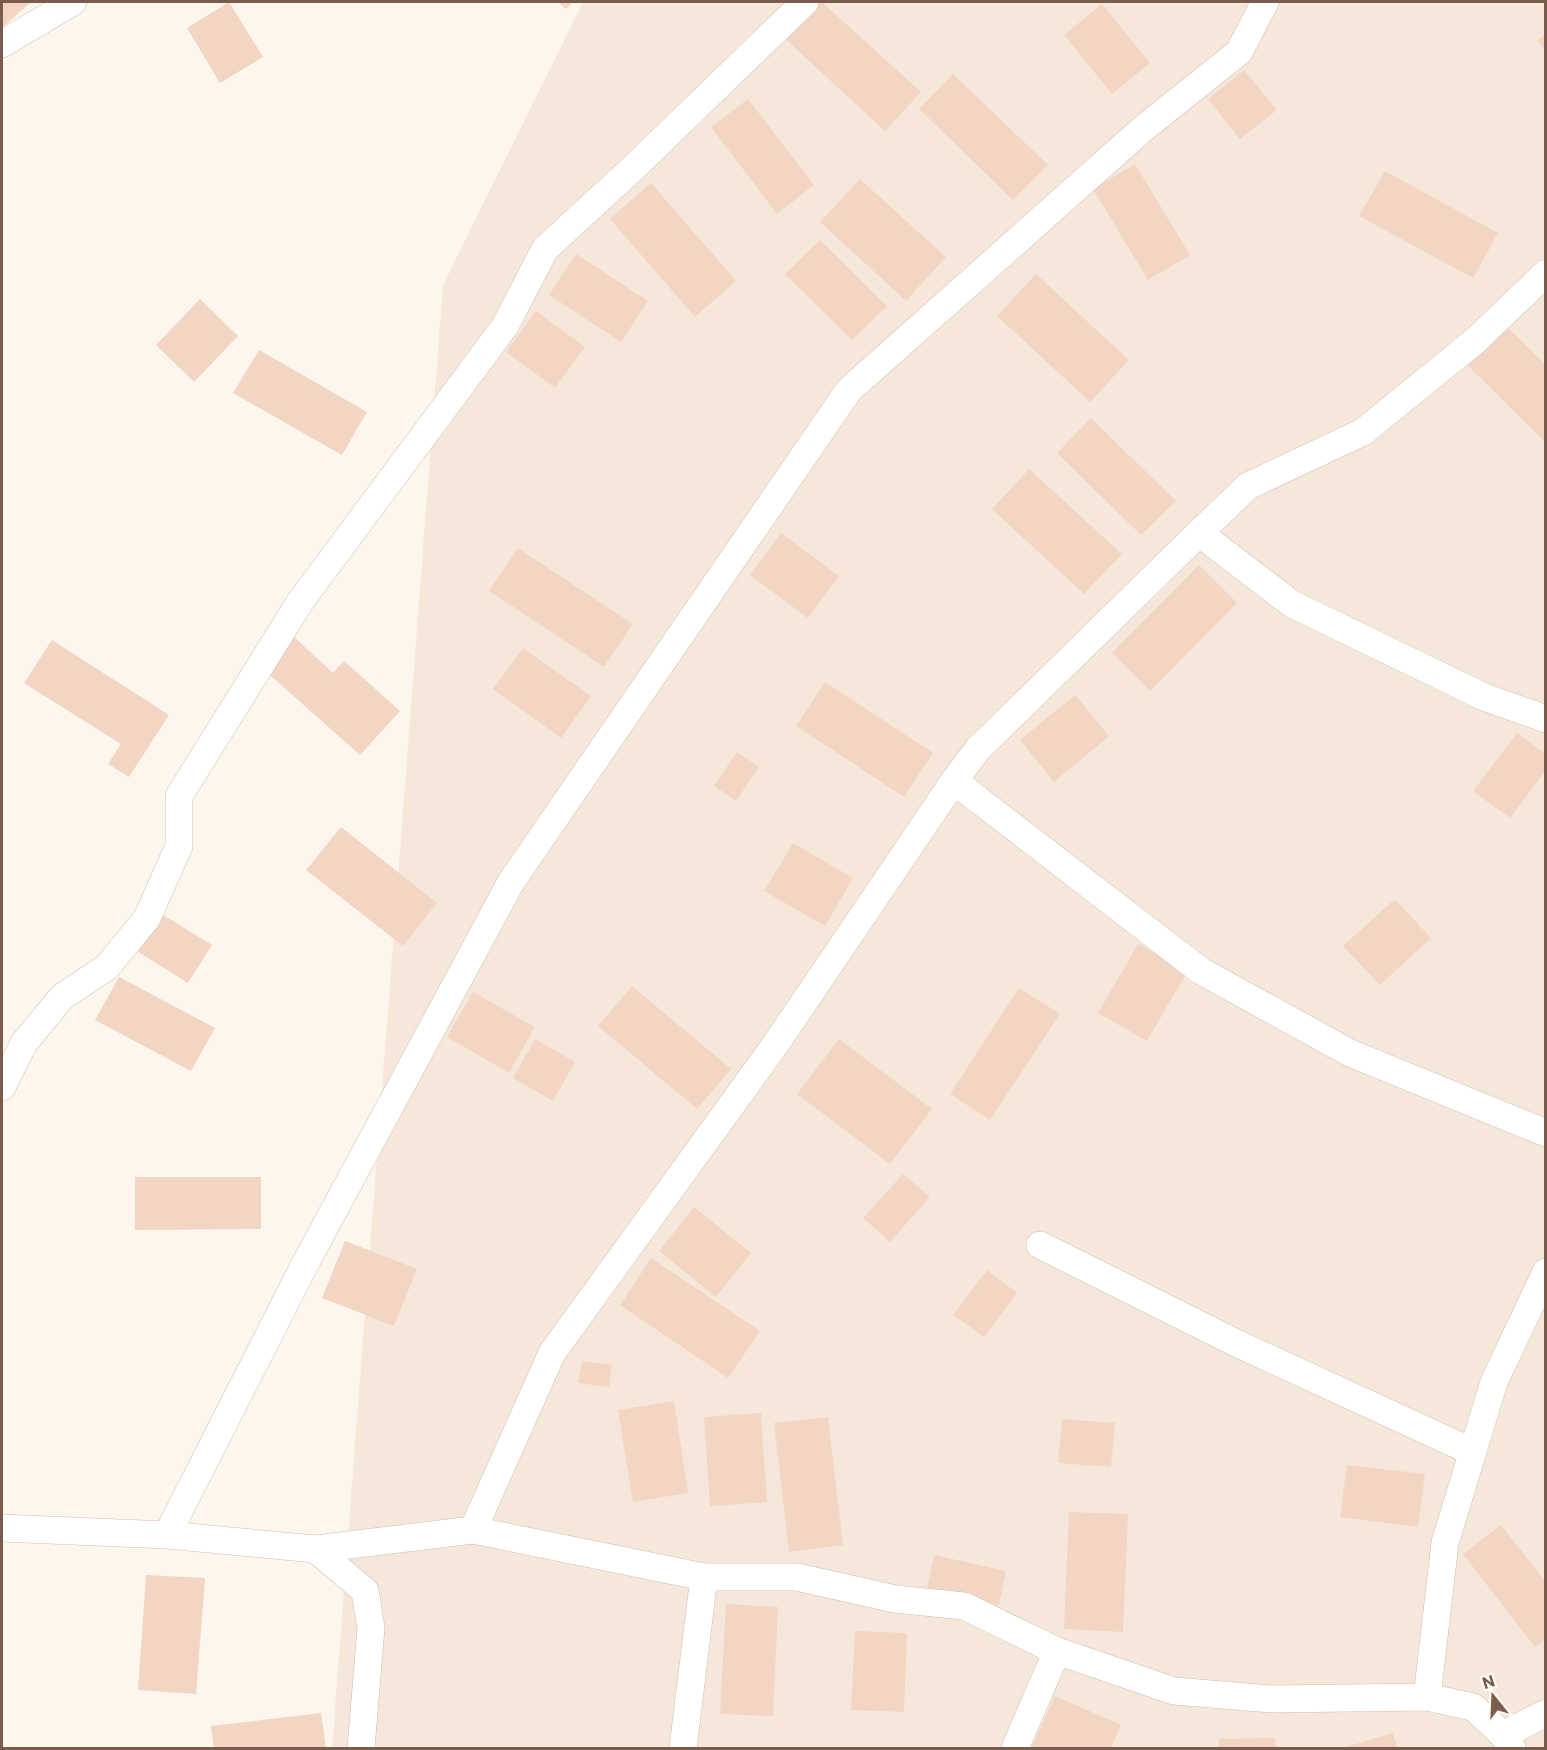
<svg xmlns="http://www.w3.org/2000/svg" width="1547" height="1750" viewBox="0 0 1547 1750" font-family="Commissioner,sans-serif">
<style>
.residential{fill:#f5e8da}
.building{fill:#f3d5c3}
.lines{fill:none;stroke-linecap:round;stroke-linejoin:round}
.minor-casing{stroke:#d1beb0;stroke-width:28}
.minor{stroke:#fff;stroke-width:27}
</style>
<rect width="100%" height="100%" fill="#fdf6ec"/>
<!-- residential -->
<path class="residential" d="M583,2H1545V1748H332L443,285Z"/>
<!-- building -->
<path class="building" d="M2,2H31L2,28Z
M229,2L263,57L220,83L187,28Z
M558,2H573L566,9Z
M814,2H822L921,92L885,131L782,36Z
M1102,4L1150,63L1112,94L1064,35Z
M1546,33V50L1537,41Z
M1244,70L1277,110L1240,139L1208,99Z
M953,74L1048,165L1013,200L919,109Z
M748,99L814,185L777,214L711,127Z
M1135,164L1190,255L1148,280L1093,189Z
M1385,171L1498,233L1473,278L1359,216Z
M860,179L946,257L906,301L820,222Z
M651,183L736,281L695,317L610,219Z
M820,240L887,306L852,340L785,274Z
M576,254L648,301L621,342L549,295Z
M1036,274L1129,360L1090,402L997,316Z
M200,299L238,336L194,382L156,345Z
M536,311L585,347L555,388L506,352Z
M1507,327L1546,365V443L1468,366Z
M259,350L367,412L342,455L233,393Z
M1091,418L1176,501L1141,535L1057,453Z
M1029,469L1122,554L1084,594L992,509Z
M781,533L839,576L808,618L750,575Z
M518,548L633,624L604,667L489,591Z
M1199,565L1237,603L1150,691L1112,653Z
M293,636L333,673L344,661L400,711L360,755L263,669Z
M52,640L169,715L129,777L108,764L121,744L24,683Z
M523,648L591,696L561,738L493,689Z
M825,682L933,753L904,797L796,726Z
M1075,695L1109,736L1054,782L1020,740Z
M1517,733L1546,754V770L1510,818L1473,791Z
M737,752L759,767L736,801L714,786Z
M341,827L437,903L403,946L306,870Z
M793,843L853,878L825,926L764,891Z
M1395,899L1431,938L1380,985L1343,946Z
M155,910L212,945L188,983L132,948Z
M1138,944L1187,972L1147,1041L1098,1013Z
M119,977L215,1028L191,1071L95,1020Z
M632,986L731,1069L697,1109L598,1026Z
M1019,988L1060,1014L990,1120L950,1094Z
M473,992L535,1027L509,1073L447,1037Z
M535,1039L575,1062L553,1101L513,1078Z
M839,1039L932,1109L890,1164L797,1094Z
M903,1174L930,1197L890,1242L863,1218Z
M135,1177H261V1229L135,1230Z
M694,1207L751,1253L716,1297L659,1251Z
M345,1241L417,1269L394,1326L322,1298Z
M651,1258L760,1331L728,1378L620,1305Z
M987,1270L1017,1293L984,1337L953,1315Z
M582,1361L612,1365L609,1387L578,1383Z
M674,1401L688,1493L633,1502L618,1410Z
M761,1413L767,1502L710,1506L704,1417Z
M828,1417L843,1545L789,1552L774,1423Z
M1062,1419L1115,1423L1111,1467L1058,1463Z
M1347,1465L1425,1474L1418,1527L1340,1517Z
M1069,1512L1128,1514L1123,1632L1064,1629Z
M1501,1525L1546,1582V1639L1535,1647L1463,1554Z
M934,1555L1006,1571L999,1605L927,1589Z
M146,1575L205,1578L196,1694L138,1690Z
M726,1604L778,1607L773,1716L720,1714Z
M855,1631L907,1633L904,1712L851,1710Z
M1055,1696L1121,1725L1111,1748H1031Z
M321,1713L326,1748H214L211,1726Z
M1393,1733L1397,1748H1342Z
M1275,1738L1276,1748H1219V1739Z"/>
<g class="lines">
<defs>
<path id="minor" d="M2,44L73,2
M1199,533L1248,486L1363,432L1476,340L1546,273
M954,781L1201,971L1350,1053L1546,1133
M2,1087L24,1043L62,997L107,967L147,918L179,846V796L300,602L505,326L545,249L630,171L805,2
M1040,1245L1236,1343L1473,1452
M2,1528L167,1535L315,1549L473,1530L704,1577H797L895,1599L964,1606L1057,1651L1174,1691L1272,1699L1427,1697L1473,1707L1503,1735L1512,1748
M473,1530L552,1353L775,1045L954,781L978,749L1199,533L1292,604L1484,697L1546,719
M167,1535L305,1264L511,882L849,390L1145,127L1239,52L1265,2
M315,1549L365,1591L371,1628L361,1748
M1427,1697L1445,1543L1494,1382L1546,1272
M1503,1735L1546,1713
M683,1748L704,1577
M1015,1748L1057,1651"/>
</defs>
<!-- minor casing -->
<use href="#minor" class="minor-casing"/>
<!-- minor -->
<use href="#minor" class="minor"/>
</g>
<!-- border -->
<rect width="1547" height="1750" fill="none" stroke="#7a5c4d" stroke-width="6"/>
<!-- north arrow -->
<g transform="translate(1493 1696) rotate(342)" stroke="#fffaf3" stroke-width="4.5" paint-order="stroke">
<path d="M0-4.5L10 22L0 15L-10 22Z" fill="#7a5c4d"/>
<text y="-9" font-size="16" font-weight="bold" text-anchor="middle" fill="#7a5c4d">N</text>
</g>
</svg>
